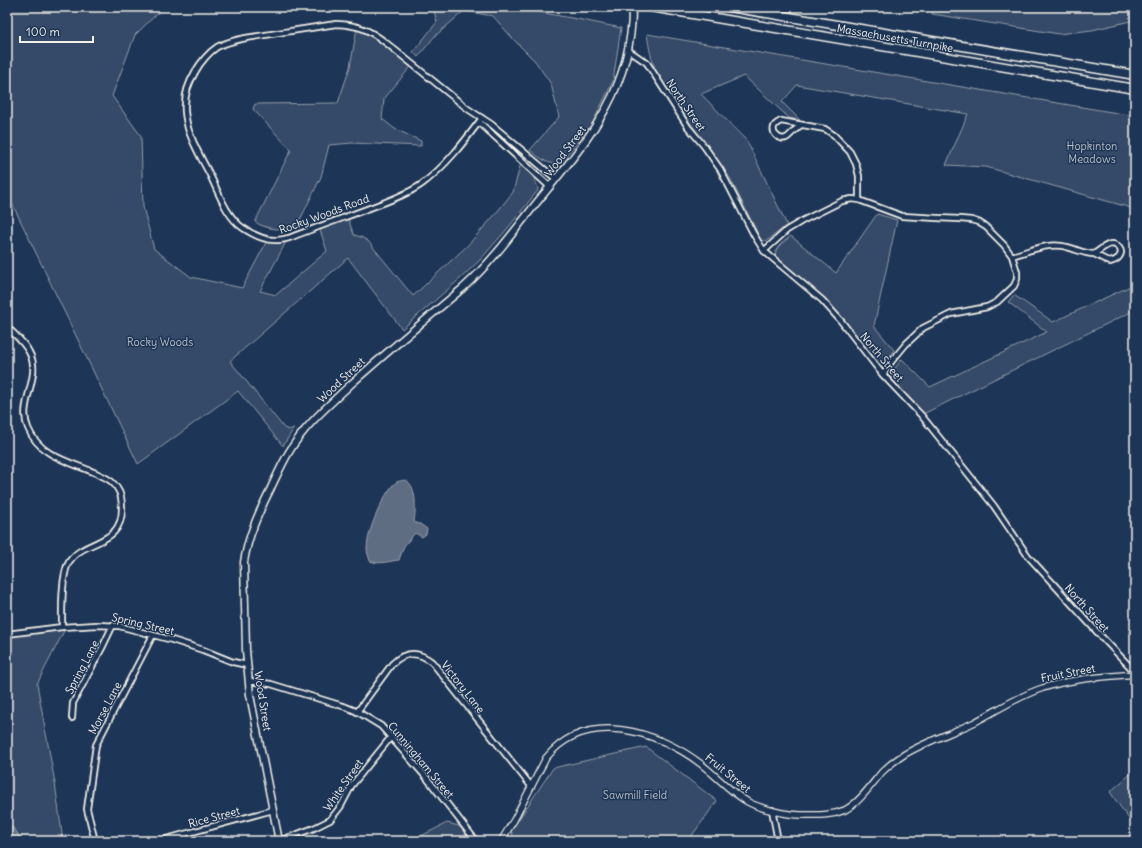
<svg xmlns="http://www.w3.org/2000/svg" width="1142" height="848" viewBox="0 0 1142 848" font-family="Delius,sans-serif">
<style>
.green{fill:#354a67;stroke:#949ea8}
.water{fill:#5e6d82;stroke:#9aa2ab}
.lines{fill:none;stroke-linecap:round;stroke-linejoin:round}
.minor-casing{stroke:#f4f1e8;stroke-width:8}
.tertiary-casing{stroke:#f4f1e8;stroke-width:8}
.secondary-casing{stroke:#f4f1e8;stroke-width:9}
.motorway-casing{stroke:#f4f1e8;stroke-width:11}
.minor{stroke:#1d3557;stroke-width:4.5}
.tertiary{stroke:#1d3557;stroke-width:5.5}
.secondary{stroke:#1d3557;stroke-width:6}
.motorway{stroke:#1d3557;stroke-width:8}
.labels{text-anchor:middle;stroke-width:3;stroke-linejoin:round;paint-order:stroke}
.street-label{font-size:11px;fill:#f4f1e8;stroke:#1d3557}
.park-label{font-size:11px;fill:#bbbfc1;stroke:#1d3557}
</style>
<rect width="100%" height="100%" fill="#1d3557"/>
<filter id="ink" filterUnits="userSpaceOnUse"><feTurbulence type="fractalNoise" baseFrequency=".025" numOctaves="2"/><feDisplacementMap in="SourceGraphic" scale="8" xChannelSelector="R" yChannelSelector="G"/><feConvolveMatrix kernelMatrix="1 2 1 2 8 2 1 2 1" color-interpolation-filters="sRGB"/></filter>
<g filter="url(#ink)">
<!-- green -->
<path class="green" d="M7,7H164L135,35L112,96L141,136L143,207L154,249L191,277L242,288L268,239L287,240L260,291L276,295L327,251L320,230L348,219L354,235L361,237L368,241L413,296L467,246L493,217L513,192L521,163C528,170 537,180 538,190L508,228L480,260L461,278L402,329L348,258L230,361L284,428L289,430L294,428L283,446L238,391L138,464L7,193Z
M433,7H511L582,20L621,28L613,81L592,124L560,163C550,167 537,156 530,150L559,117L551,84L535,61L515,41L493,16L464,11L434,37L418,57L413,52L437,22Z
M933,7H1135V20L1092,30L1059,34L932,14Z
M357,28L368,31L412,65L384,99L382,119L395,129L421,141V146L352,143L329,145L321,177L297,226C282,231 268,230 255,222L291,150L253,109L255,104L338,103L350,67Z
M647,34L1135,116V209L986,167L946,165L968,114L797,85L782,102L800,120L789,118L744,76L701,94L747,141L787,225L768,240L763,241L761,240L730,178C714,153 695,131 678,106C670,96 662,85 657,73C651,60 649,47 647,34Z
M877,214L897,220L874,326L894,350L886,362L880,364L874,362C860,343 847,323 831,306C814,288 795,274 777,259C771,249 784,242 791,236L836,273Z
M1135,284V310L921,415L891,379L890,375L902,359L930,387L1047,332L1008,302L1014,295L1053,322Z
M65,629L37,684L55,783L63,841H22L15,830L7,823V636Z
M646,747L717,801L688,841H515L511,831L553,768Z
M1135,770V823L1129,819L1110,792Z
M447,823L459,826L471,841H396L419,837Z"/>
<!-- water -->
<path class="water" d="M405,480C417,484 416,510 414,521L415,523L420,524L427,529L426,534L422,537L415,533L404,546L399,560C389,561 380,565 370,561C369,557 367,553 367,549C367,531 382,498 393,485C396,481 400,481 405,480Z
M7,823L15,830L22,841H7Z"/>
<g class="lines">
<defs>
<path id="minor" d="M628,50L647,63L688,127L704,146L720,169L754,235L764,251L822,300L841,321L883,375L921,415L966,471L994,506L1028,556L1098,633L1135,672
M482,118C464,142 446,166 422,184C408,194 391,200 375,206C346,217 317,227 289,238C285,239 281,240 277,240C265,241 252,234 243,228C227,217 219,194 211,177C203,161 193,145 188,128C186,120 184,112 185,104C185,84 201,58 217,47C226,42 236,40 246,38L336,24C358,25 368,29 385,42L468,109L491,124L556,179
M479,122L550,187
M801,125C796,128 789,137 786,138C779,141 770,132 775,125C777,123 779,122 781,121L825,129L834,135L850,152L856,164L859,176V200
M764,251L787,230L802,221L842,201L852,199L859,200L902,216L937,218L960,219L971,220L978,222L986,227L1004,245L1012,256L1017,272V279L1014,286L997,302L987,307L951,314L923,328L906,344L891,362L883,375
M1012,256C1029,251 1049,242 1067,247C1076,249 1084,254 1094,254C1099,251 1105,245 1111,244C1118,244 1124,251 1119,257C1117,260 1113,261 1110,262L1094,254
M7,327C15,335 24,342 29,352C43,377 17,402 28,428C39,455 66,461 91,471C98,474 106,477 112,482C119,488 122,498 122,507C123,547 84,538 69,562C61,574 62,612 62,627
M7,634L62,627L97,625L119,626L172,640L203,650L233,662L247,665
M249,681L271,684L346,707L358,712L381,726L426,777L476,841
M357,712L392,664C405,651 418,651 432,662L531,786
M72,718L73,703L102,648L113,625
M772,810L778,841
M95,841L87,809L96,745L153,635
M159,841L273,810
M279,841L314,828L330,820L341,806L352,785L391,737"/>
<path id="tertiary" d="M501,841L514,820L546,758C586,708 658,731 701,764C717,776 730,792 748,802C761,809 787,815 802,815C817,815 831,816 845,810C860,802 871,785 882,772C889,765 897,759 905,754C927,741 952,733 975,722C996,711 1020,695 1043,688C1073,678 1104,677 1135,674"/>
<path id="secondary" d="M279,841L250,695L246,650L244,562C248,536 258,514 270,490C276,477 282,464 289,452C305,425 328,406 350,385C387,352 425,320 463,288C490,264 512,234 534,206C584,144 633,92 632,7"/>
<path id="motorway" d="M651,7L1135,89
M730,7L1135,75"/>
</defs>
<!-- minor casing -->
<use href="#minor" class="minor-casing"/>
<!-- tertiary casing -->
<use href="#tertiary" class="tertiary-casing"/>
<!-- secondary casing -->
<use href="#secondary" class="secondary-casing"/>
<!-- motorway casing -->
<use href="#motorway" class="motorway-casing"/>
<!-- minor -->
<use href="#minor" class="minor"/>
<!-- tertiary -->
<use href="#tertiary" class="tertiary"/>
<!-- secondary -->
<use href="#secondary" class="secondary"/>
<!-- motorway -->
<use href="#motorway" class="motorway"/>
</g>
</g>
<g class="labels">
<!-- street labels -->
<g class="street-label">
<text transform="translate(895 38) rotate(10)" y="4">Massachusetts Turnpike</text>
<text transform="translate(686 105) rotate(56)" y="4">North Street</text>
<text transform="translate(565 151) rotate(-53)" y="4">Wood Street</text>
<text transform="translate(324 214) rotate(-20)" y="4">Rocky Woods Road</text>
<text transform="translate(882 357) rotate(50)" y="4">North Street</text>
<text transform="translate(341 380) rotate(-43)" y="4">Wood Street</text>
<text transform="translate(1087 608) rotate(48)" y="4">North Street</text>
<text transform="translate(143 624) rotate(13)" y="4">Spring Street</text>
<text transform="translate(82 667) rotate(-62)" y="4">Spring Lane</text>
<text transform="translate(1068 673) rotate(-11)" y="4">Fruit Street</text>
<text transform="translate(463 687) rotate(52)" y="4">Victory Lane</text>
<text transform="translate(263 701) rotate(81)" y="4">Wood Street</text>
<text transform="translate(105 708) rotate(-62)" y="4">Morse Lane</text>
<text transform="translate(421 760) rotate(50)" y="4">Cunningham Street</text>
<text transform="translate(728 773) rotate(39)" y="4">Fruit Street</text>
<text transform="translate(343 785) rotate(-55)" y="4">White Street</text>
<text transform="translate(214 817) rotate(-15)" y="4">Rice Street</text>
</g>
<!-- park labels -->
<g class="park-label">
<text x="1092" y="150">Hopkinton<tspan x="1092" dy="13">Meadows</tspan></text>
<text x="160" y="346">Rocky Woods</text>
<text x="635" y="799">Sawmill Field</text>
</g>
</g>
<!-- margin -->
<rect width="1142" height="848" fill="none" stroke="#1d3557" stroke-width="24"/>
<rect x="12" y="12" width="1118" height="824" fill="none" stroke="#f4f1e8" stroke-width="1.5" filter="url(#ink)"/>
<!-- scale -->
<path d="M20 36v6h73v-6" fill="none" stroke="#f4f1e8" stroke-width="2"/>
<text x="26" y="36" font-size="12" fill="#f4f1e8" stroke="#1d3557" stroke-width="3" paint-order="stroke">100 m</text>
</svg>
